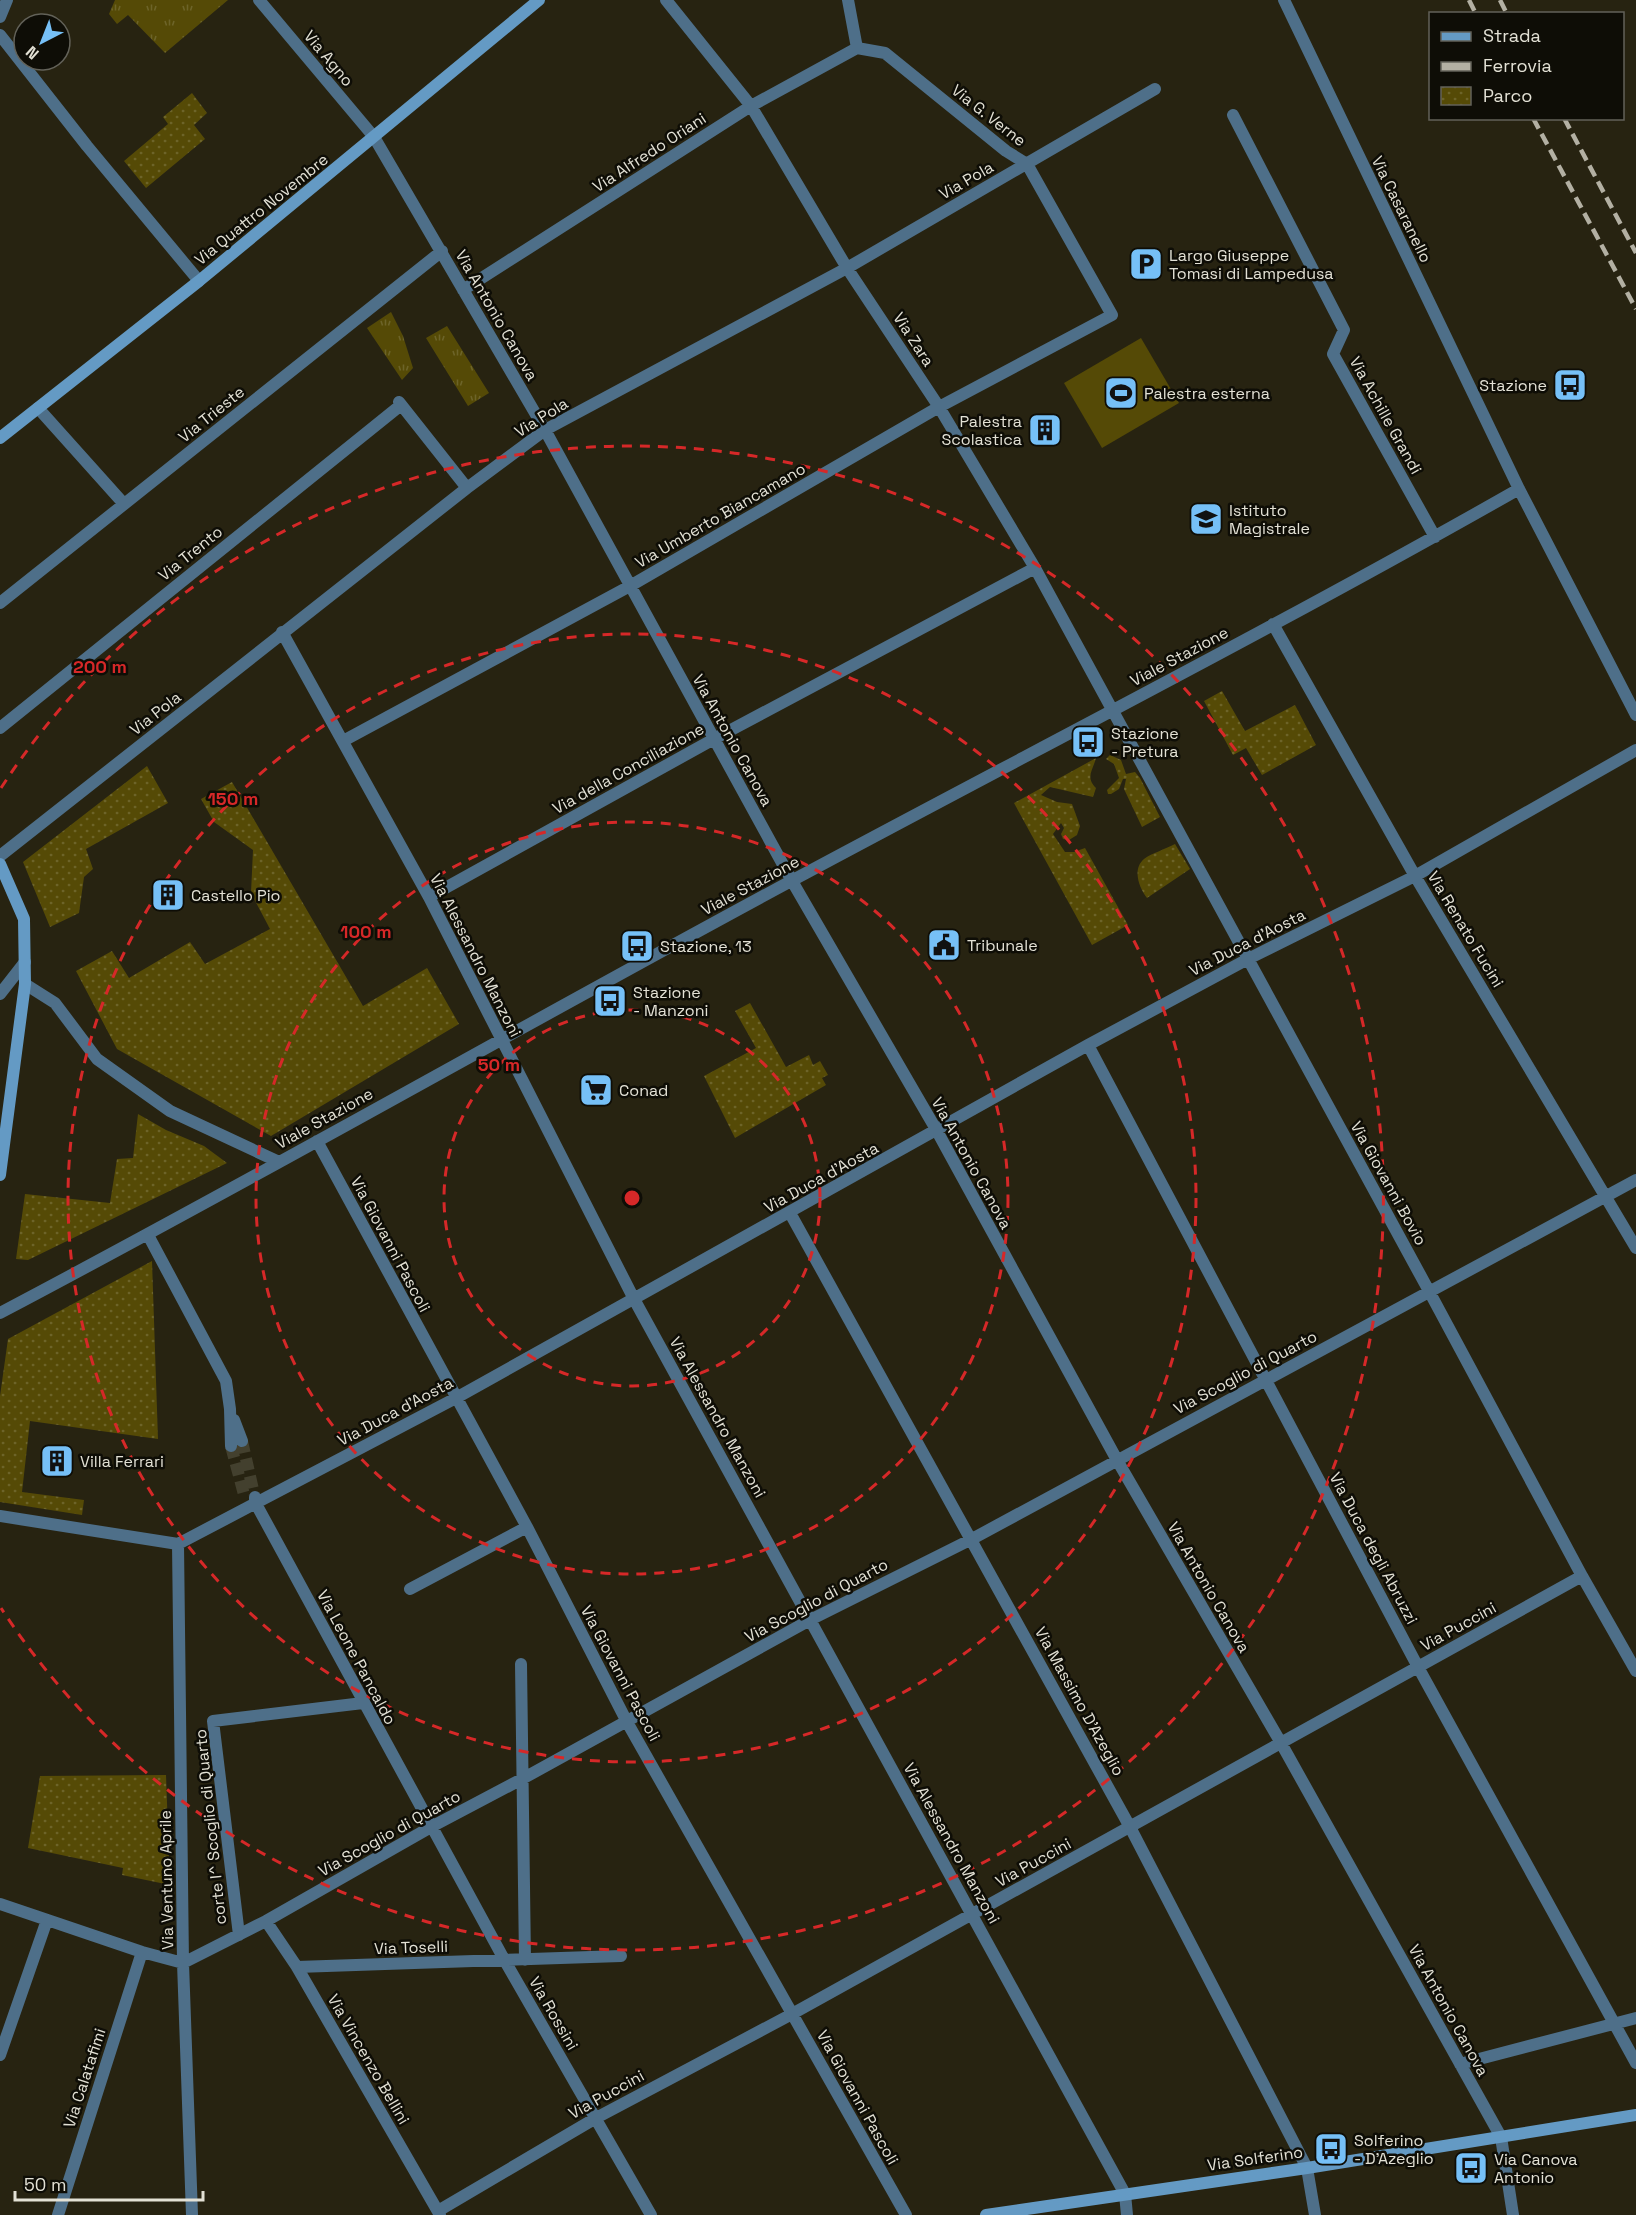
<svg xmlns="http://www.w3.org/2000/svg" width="1636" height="2215" viewBox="0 0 1636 2215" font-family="'Space Grotesk',sans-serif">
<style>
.grass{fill:url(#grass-tufts)}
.park{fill:url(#park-dots)}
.pitch{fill:#554a06}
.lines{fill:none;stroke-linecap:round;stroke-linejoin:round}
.street-tunnel{stroke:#43402e;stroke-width:12;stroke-dasharray:12 6;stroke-linecap:butt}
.street{stroke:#4e6f89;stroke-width:12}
.secondary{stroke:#649ac4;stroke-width:12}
.rail{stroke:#b3b0a3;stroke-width:4.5;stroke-dasharray:12 6;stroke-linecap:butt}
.ring{fill:none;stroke:#d62828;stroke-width:3;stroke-dasharray:10 8}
.labels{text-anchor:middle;stroke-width:5;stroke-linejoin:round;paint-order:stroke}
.street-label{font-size:16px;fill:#e3e1d5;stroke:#0e0d06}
.poi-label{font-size:16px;fill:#e3e1d5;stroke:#0e0d06;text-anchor:start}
.centre{fill:#d62828;stroke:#0e0d06;stroke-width:3}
.ring-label{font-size:18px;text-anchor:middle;font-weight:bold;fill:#d62828;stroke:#0e0d06;stroke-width:5;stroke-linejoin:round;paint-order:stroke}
</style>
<defs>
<pattern id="grass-tufts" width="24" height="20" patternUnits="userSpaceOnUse" patternTransform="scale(1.5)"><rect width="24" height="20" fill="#554a06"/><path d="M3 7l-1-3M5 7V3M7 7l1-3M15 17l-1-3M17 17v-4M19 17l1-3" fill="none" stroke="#6d6429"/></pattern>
<pattern id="park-dots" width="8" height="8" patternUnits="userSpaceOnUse" patternTransform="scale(1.5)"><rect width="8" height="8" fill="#554a06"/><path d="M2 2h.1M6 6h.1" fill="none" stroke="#6d6429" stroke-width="1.8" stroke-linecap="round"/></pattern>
</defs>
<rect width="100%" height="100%" fill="#272311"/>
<!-- grass -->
<path class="grass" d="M115,0H228L165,53L128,15L117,24L109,14Z
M391,312L403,336L413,368L402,380L367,328Z
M447,326L489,393L468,406L426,338Z"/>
<!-- park -->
<path class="park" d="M192,93L207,113L194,125L205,139L146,188L124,161L168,124L163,117Z
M1222,691L1245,731L1295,705L1316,745L1262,775L1246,748L1233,755L1204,701Z
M1110,755L1121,760L1126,774L1135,772L1140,778L1160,817L1142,827L1124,789L1126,779H1123L1119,789L1111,794H1108L1107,790L1119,778L1114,764L1106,759Z
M1096,758C1093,770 1085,777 1096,788L1093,797L1050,787L1041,795L1057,802L1072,804L1080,826L1077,835L1069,840L1063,839L1061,834L1064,828L1061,823L1053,834L1065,852H1074L1085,848L1128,925L1092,945L1014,803Z
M147,766L168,803L86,849L93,869L84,877L79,913L50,927L23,862Z
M232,782L363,1006L427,968L459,1024L271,1136L117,1049L76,971L112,951L129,978L190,942L205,964L270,929L251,893L253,850L214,822L201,799Z
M1175,844L1190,869L1147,898C1139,888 1132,869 1144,859C1152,853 1166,849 1175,844Z
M750,1003L786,1067L809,1055L813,1065L820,1061L828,1075L822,1078L826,1085L735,1138L704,1076L756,1048L735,1011Z
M138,1114L166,1130L204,1146L227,1163L28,1260L16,1259L25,1194L110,1203L117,1159L133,1158Z
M152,1261L158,1439L30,1421L22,1492L84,1500L82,1515L0,1502V1396L8,1339Z
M166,1775L170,1885L122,1875L123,1868L28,1848L40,1776Z"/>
<!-- pitch -->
<path class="pitch" d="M1141,338L1179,403L1102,448L1064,383Z"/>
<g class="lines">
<!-- street-tunnel -->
<path class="street-tunnel" d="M242,1441L254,1494
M231,1446L245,1498"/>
<!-- street -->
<path class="street" d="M259,0L374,137L545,430L792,881L937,1131L1117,1460L1281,1743L1501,2137L1513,2215
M666,0L751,106L847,268L939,407L1035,568L1429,1291L1582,1576L1636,1671
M1284,0L1519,489L1636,715
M0,17L7,0
M0,35L87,146L199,281
M1233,115L1344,330L1333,354L1435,537
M463,290L751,106L857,48
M399,402L467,488
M38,408L124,504
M0,603L442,251
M1273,624L1415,876L1636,1248
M282,632L429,897L634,1299L1125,2194L1127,2215
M0,728L401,405
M343,741L630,586L939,407L1112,315L1027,164L1006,151L885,53L857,48L848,0
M0,856L467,488L545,430L847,268L1155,89
M429,897L714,739L1035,568
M25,984L55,1003L97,1059L170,1111L279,1162
M0,994L25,962
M1088,1045L1418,1667L1636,2063
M317,1141L527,1527L627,1722L906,2215
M790,1213L1130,1827L1307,2168L1315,2215
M148,1235L226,1381L230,1409L231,1446
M0,1313C266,1173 527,1023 793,880C1035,750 1280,625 1519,489
M234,1420L242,1441
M255,1497V1502L505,1961L651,2215
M0,1516L178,1544L456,1398L1088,1045L1248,959L1415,876L1636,750
M178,1544L183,1963L192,2215
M410,1589L527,1527
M521,1664L525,1960
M0,1904L142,1952L183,1963L266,1921L431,1827L522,1779L810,1620L972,1539L1636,1180
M266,1921L297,1967L440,2215
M239,1935L213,1721L363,1703
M297,1967L621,1956
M0,2055L47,1920
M1460,2064L1636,2018
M438,2211L596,2118L792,2014L1582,1576
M58,2215L142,1952"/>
<!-- secondary -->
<path class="secondary" d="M0,438L199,281L539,0
M0,864L24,919L25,984L0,1175
M986,2215L1307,2168L1636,2115"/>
<!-- rail -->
<path class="rail" d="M1469,0L1476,14
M1500,0L1507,14
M1533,118L1636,309
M1564,118L1636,253"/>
</g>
<!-- distance rings -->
<g class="ring">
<circle cx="632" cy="1198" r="188"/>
<circle cx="632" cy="1198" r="376"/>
<circle cx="632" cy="1198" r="564"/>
<path d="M1 788A752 752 0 1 1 1 1608"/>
</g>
<!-- icons -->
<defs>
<symbol id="parking-square" viewBox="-11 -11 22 22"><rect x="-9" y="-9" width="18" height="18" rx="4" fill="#76c0f7" stroke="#0e0d06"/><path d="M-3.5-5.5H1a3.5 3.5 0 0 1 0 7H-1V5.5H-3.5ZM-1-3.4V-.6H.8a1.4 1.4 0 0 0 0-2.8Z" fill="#111"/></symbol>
<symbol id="bus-square" viewBox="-11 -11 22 22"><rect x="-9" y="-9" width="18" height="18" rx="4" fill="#76c0f7" stroke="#0e0d06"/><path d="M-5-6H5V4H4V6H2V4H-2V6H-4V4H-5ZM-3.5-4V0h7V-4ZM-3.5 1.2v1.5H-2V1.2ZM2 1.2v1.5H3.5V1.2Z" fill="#111"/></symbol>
<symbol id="stadium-square" viewBox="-11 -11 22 22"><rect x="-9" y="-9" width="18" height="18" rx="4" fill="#76c0f7" stroke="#0e0d06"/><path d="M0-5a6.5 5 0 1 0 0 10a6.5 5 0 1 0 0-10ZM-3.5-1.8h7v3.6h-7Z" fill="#111"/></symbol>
<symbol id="building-square" viewBox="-11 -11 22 22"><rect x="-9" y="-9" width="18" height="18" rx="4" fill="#76c0f7" stroke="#0e0d06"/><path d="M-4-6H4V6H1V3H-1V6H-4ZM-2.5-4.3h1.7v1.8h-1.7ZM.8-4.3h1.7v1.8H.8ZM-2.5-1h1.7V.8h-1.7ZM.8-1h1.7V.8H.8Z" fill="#111"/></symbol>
<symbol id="school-square" viewBox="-11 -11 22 22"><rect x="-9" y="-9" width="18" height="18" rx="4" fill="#76c0f7" stroke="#0e0d06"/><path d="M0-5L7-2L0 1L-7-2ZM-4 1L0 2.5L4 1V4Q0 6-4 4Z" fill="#111"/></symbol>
<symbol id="civic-square" viewBox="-11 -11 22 22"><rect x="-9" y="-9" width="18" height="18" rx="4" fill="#76c0f7" stroke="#0e0d06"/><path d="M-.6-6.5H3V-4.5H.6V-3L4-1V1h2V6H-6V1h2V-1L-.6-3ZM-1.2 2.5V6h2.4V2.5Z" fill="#111"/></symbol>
<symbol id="supermarket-square" viewBox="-11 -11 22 22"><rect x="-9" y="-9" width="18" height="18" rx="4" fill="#76c0f7" stroke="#0e0d06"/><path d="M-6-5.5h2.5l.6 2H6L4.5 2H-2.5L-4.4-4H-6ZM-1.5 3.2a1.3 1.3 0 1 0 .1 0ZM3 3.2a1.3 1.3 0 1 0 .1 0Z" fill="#111"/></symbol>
</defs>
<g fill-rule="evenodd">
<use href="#parking-square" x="1127" y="245" width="38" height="38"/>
<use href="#bus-square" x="1551" y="366" width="38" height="38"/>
<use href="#stadium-square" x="1102" y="374" width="38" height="38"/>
<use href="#building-square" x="1026" y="411" width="38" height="38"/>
<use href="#school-square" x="1187" y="500" width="38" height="38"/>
<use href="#bus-square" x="1069" y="723" width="38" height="38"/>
<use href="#building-square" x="149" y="876" width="38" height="38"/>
<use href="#civic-square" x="925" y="926" width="38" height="38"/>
<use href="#bus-square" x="618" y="927" width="38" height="38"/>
<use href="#bus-square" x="591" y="982" width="38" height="38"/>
<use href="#supermarket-square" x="577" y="1071" width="38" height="38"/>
<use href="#building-square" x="38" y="1442" width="38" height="38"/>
<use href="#bus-square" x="1312" y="2130" width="38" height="38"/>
<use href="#bus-square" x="1452" y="2149" width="38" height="38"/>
</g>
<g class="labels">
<!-- street labels -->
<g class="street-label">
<text transform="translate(329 58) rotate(50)" y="6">Via Agno</text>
<text transform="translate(989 115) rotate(38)" y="6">Via G. Verne</text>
<text transform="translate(649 152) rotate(-33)" y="6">Via Alfredo Oriani</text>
<text transform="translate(966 180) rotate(-30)" y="6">Via Pola</text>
<text transform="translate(261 209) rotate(-39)" y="6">Via Quattro Novembre</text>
<text transform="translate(1402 209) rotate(64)" y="6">Via Casaranello</text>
<text transform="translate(497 315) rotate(60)" y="6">Via Antonio Canova</text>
<text transform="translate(914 339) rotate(57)" y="6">Via Zara</text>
<text transform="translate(211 414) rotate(-39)" y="6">Via Trieste</text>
<text transform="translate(1386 415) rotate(61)" y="6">Via Achille Grandi</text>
<text transform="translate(541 417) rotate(-32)" y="6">Via Pola</text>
<text transform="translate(720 515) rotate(-30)" y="6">Via Umberto Biancamano</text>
<text transform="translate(190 553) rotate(-39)" y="6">Via Trento</text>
<text transform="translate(1179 656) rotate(-28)" y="6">Viale Stazione</text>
<text transform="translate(155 713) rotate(-38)" y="6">Via Pola</text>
<text transform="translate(733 740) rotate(61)" y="6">Via Antonio Canova</text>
<text transform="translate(628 768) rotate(-29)" y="6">Via della Conciliazione</text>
<text transform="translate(750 885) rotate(-28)" y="6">Viale Stazione</text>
<text transform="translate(1466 929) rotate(59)" y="6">Via Renato Fucini</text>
<text transform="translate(1247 942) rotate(-27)" y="6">Via Duca d'Aosta</text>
<text transform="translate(476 955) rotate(63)" y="6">Via Alessandro Manzoni</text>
<text transform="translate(324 1118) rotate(-29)" y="6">Viale Stazione</text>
<text transform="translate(972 1163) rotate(61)" y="6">Via Antonio Canova</text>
<text transform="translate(821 1177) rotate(-29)" y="6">Via Duca d'Aosta</text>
<text transform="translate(1389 1183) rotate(61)" y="6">Via Giovanni Bovio</text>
<text transform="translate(391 1244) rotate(62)" y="6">Via Giovanni Pascoli</text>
<text transform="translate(1245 1372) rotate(-28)" y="6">Via Scoglio di Quarto</text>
<text transform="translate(395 1411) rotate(-28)" y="6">Via Duca d'Aosta</text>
<text transform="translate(718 1417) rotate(61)" y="6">Via Alessandro Manzoni</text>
<text transform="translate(1374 1548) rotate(62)" y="6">Via Duca degli Abruzzi</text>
<text transform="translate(1209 1587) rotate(60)" y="6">Via Antonio Canova</text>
<text transform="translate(816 1600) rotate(-28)" y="6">Via Scoglio di Quarto</text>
<text transform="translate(1458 1626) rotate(-29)" y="6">Via Puccini</text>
<text transform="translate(357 1657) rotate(62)" y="6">Via Leone Pancaldo</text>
<text transform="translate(621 1673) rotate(62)" y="6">Via Giovanni Pascoli</text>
<text transform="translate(1080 1701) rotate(61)" y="6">Via Massimo D'Azeglio</text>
<text transform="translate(210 1827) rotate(-96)" y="6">corte I^ Scoglio di Quarto</text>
<text transform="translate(389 1833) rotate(-29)" y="6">Via Scoglio di Quarto</text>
<text transform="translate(952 1843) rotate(61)" y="6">Via Alessandro Manzoni</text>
<text transform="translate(1033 1862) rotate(-29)" y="6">Via Puccini</text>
<text transform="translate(166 1880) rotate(-91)" y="6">Via Ventuno Aprile</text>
<text transform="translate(411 1947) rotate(-2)" y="6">Via Toselli</text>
<text transform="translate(1449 2010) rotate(61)" y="6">Via Antonio Canova</text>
<text transform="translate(554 2013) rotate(60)" y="6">Via Rossini</text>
<text transform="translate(369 2059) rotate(60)" y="6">Via Vincenzo Bellini</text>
<text transform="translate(84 2078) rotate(-72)" y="6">Via Calatafimi</text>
<text transform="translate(606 2094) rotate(-29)" y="6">Via Puccini</text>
<text transform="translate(858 2097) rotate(61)" y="6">Via Giovanni Pascoli</text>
<text transform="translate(1255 2158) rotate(-8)" y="6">Via Solferino</text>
</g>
<!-- poi labels -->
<g class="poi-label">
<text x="1169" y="261">Largo Giuseppe<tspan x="1169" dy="18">Tomasi di Lampedusa</tspan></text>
<text x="1547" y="391" text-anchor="end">Stazione</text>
<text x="1144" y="399">Palestra esterna</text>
<text x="1022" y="427" text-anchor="end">Palestra<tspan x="1022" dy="18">Scolastica</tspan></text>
<text x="1229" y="516">Istituto<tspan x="1229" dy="18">Magistrale</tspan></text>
<text x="1111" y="739">Stazione<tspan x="1111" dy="18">- Pretura</tspan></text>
<text x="191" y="901">Castello Pio</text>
<text x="967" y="951">Tribunale</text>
<text x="660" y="952">Stazione, 13</text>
<text x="633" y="998">Stazione<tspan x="633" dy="18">- Manzoni</tspan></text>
<text x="619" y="1096">Conad</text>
<text x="80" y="1467">Villa Ferrari</text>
<text x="1354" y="2146">Solferino<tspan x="1354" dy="18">- D'Azeglio</tspan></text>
<text x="1494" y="2165">Via Canova<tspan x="1494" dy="18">Antonio</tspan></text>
</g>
</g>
<circle cx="632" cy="1198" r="9" class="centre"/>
<g class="ring-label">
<text x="100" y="673">200 m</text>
<text x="233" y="805">150 m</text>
<text x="366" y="938">100 m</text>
<text x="499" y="1071">50 m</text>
</g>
<!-- legend -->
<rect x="1429" y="12" width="195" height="108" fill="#0e0d06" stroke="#636259" stroke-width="1.5"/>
<rect x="1441" y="32" width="30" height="9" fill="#649ac4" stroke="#636259" stroke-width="1.5"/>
<text x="1483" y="42" font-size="18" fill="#e3e1d5">Strada</text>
<rect x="1441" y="62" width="30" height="9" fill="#b3b0a3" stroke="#636259" stroke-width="1.5"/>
<text x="1483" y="72" font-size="18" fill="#e3e1d5">Ferrovia</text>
<rect x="1441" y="87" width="30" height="18" fill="url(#park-dots)" stroke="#636259" stroke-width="1.5"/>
<text x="1483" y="102" font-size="18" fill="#e3e1d5">Parco</text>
<!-- north arrow -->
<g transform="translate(42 42) rotate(222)"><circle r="28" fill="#0e0d06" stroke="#636259" stroke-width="1.5"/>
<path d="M0-4.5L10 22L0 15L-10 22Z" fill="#76c0f7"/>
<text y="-9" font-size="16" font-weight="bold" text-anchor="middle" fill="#e3e1d5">N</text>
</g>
<!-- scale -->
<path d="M15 2191v9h188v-9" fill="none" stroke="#e3e1d5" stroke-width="3"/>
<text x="24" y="2191" font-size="18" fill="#e3e1d5" stroke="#0e0d06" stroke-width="4.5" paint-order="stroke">50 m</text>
</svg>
